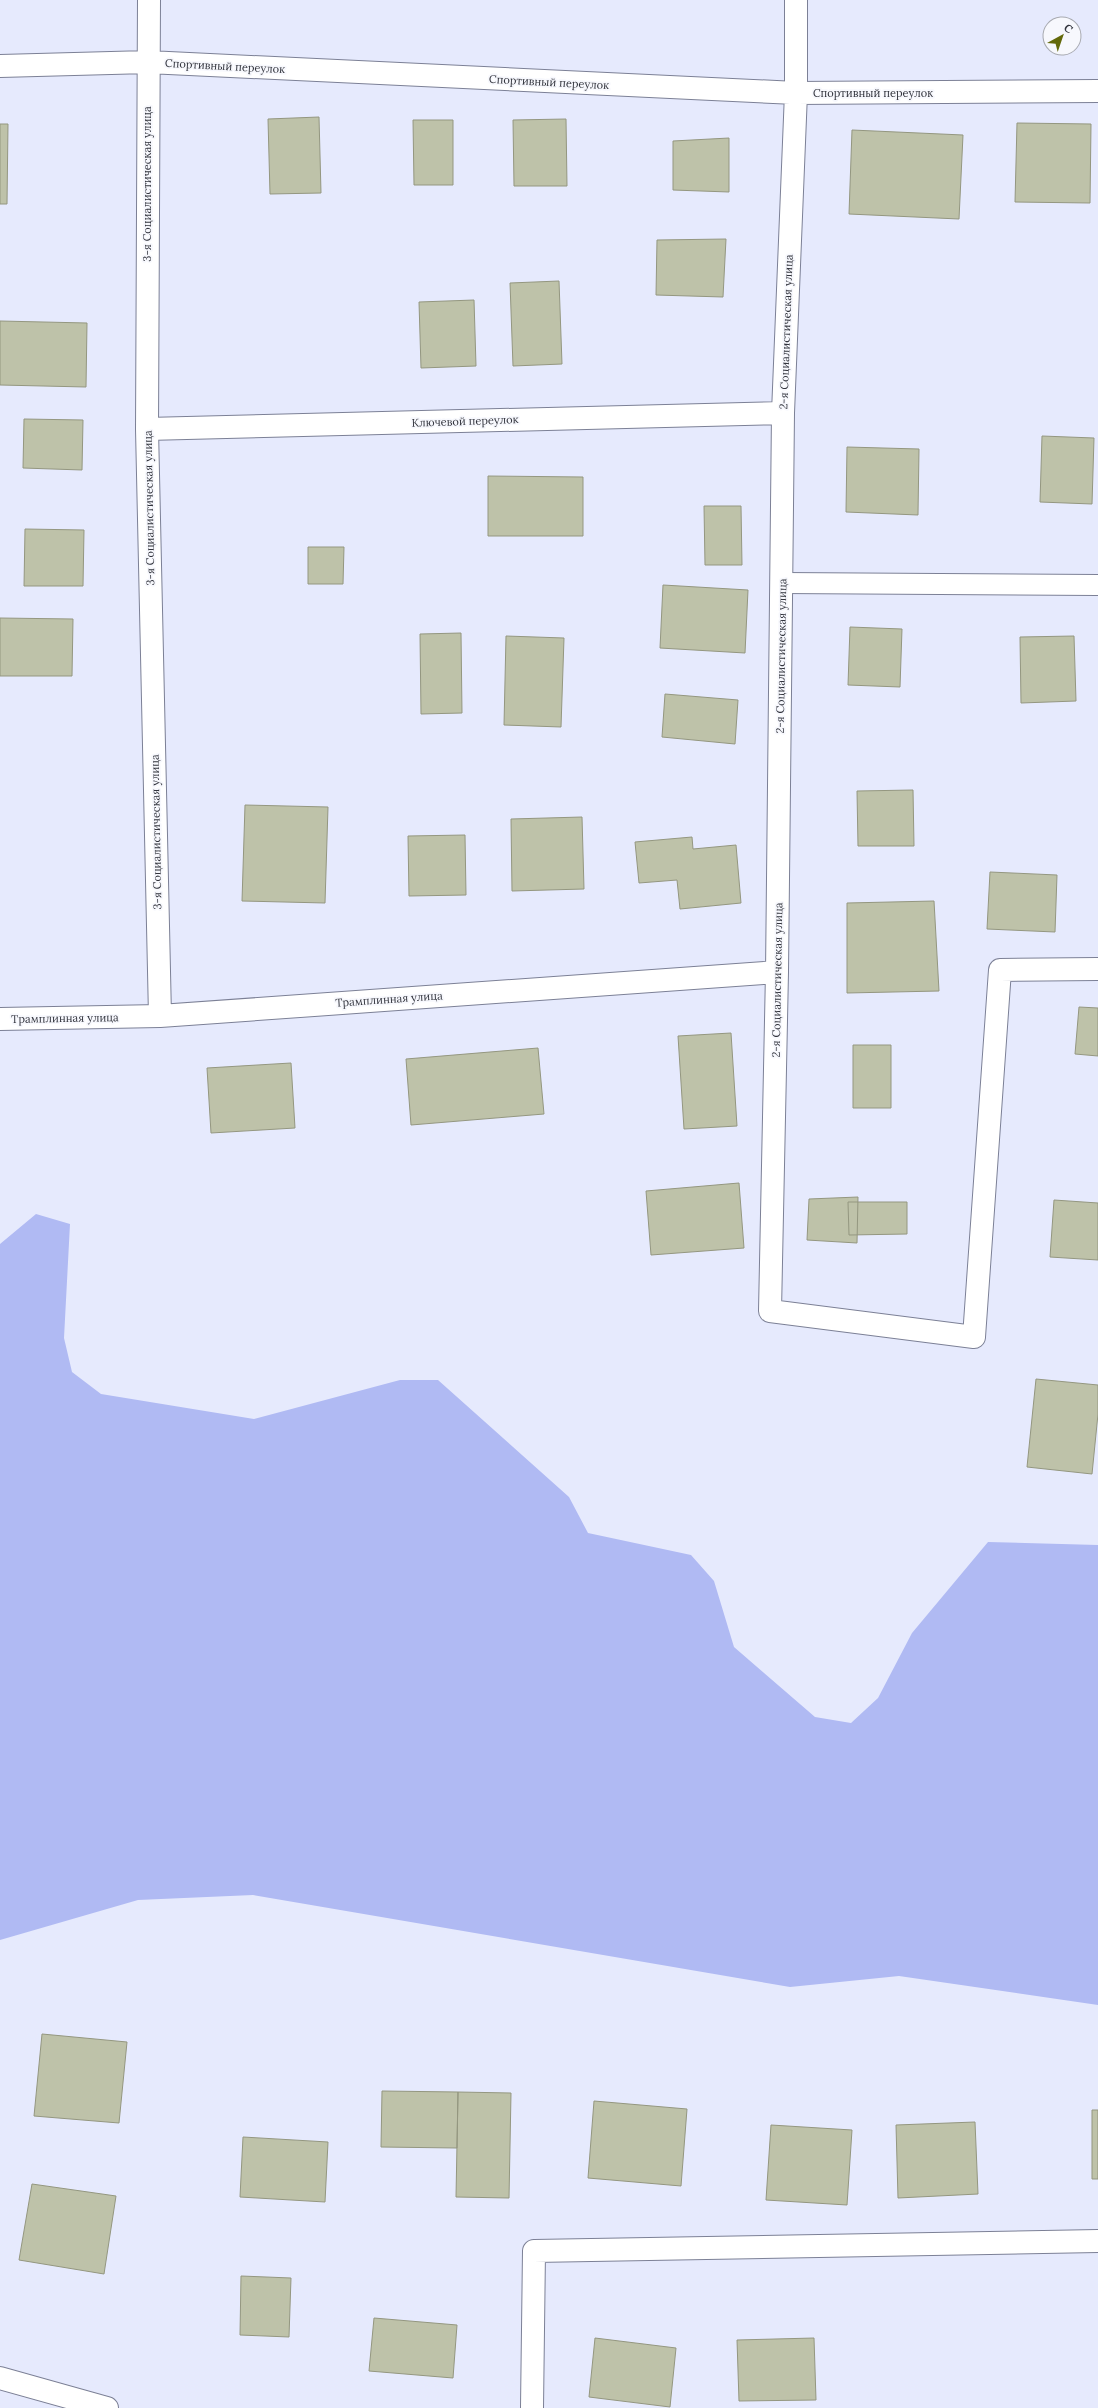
<svg xmlns="http://www.w3.org/2000/svg" width="1098" height="2408" viewBox="0 0 1098 2408" font-family="Lora,serif">
<style>
.green{fill:#b0baf3}
.building{fill:#bec2a9;stroke:#949780}
.lines{fill:none;stroke-linecap:round;stroke-linejoin:round}
.service-casing{stroke:#7c8096;stroke-width:22}
.minor-casing{stroke:#7c8096;stroke-width:24}
.service{stroke:#fff;stroke-width:20}
.minor{stroke:#fff;stroke-width:22}
.labels{text-anchor:middle;stroke-width:3.5;stroke-linejoin:round;paint-order:stroke}
.street-label{font-size:11px;fill:#32343d;stroke:#f7f8fd}
</style>
<rect width="100%" height="100%" fill="#e6eafd"/>
<!-- green -->
<path class="green" d="M36,1214L70,1224L64,1338L72,1372L101,1394L254,1419L400,1380H438L569,1497L588,1533L691,1555L714,1581L734,1647L815,1717L851,1723L878,1698L912,1633L988,1542L1098,1545V2005L899,1976L790,1987L253,1895L138,1900L0,1940V1244Z"/>
<!-- building -->
<path class="building" d="M319,117L321,193L270,194L268,119Z
M566,119L567,186H514L513,120Z
M413,120H453V185H414Z
M1017,123L1091,124L1090,203L1015,202Z
M0,124H8L7,204H0Z
M852,130L963,135L959,219L849,214Z
M729,138V192L673,190V141Z
M726,239L723,297L656,295L657,240Z
M559,281L562,364L513,366L510,283Z
M474,300L476,366L421,368L419,302Z
M0,321L87,323L86,387L0,385Z
M24,419L83,420L82,470L23,468Z
M1042,436L1094,438L1092,504L1040,502Z
M847,447L919,449L918,515L846,512Z
M488,476L583,477V536H488Z
M704,506H741L742,565H705Z
M25,529L84,530L83,586H24Z
M308,547H344L343,584H308Z
M663,585L748,590L745,653L660,648Z
M0,618L73,619L72,676H0Z
M850,627L902,629L900,687L848,685Z
M461,633L462,713L421,714L420,634Z
M506,636L564,638L561,727L504,725Z
M1074,636L1076,701L1021,703L1020,637Z
M665,694L738,700L735,744L662,737Z
M913,790L914,846H858L857,791Z
M245,805L328,807L325,903L242,901Z
M582,817L584,889L512,891L511,819Z
M465,835L466,895L409,896L408,836Z
M692,837L693,849L736,845L741,903L680,909L677,880L639,883L635,842Z
M990,872L1057,875L1055,932L987,929Z
M934,901L939,991L847,993V903Z
M1079,1007L1098,1008V1056L1075,1054Z
M731,1033L737,1126L684,1129L678,1036Z
M853,1045H891V1108H853Z
M538,1048L544,1114L411,1125L406,1059Z
M291,1063L295,1128L211,1133L207,1068Z
M739,1183L744,1248L651,1255L646,1191Z
M858,1197L857,1243L807,1240L809,1199Z
M1054,1200L1098,1203V1260L1050,1257Z
M848,1202H907V1234L849,1235Z
M1036,1379L1098,1385V1414L1092,1474L1027,1467Z
M42,2034L127,2042L119,2123L34,2116Z
M382,2091L458,2092L457,2148L381,2147Z
M458,2092L511,2093L509,2198L456,2197Z
M594,2101L687,2109L681,2186L588,2178Z
M1092,2110H1098V2179H1092Z
M975,2122L978,2194L898,2198L896,2125Z
M771,2125L852,2130L847,2205L766,2200Z
M243,2137L328,2142L325,2202L240,2197Z
M32,2184L116,2196L104,2274L19,2260Z
M241,2276L291,2278L289,2337L240,2335Z
M374,2318L457,2325L453,2378L369,2371Z
M595,2338L676,2348L670,2407L589,2397Z
M814,2338L816,2400L739,2401L737,2340Z"/>
<g class="lines">
<defs>
<path id="service" d="M782,583L1098,585"/>
<path id="minor" d="M149,0L147,429L160,1016
M796,0V93L783,413L777,972L770,1311L974,1337L1000,970L1098,969
M0,66L148,62L796,93L1098,91
M147,429L783,413
M0,1019L160,1016L777,972
M0,2378L107,2408
M532,2408L534,2251L1098,2241"/>
</defs>
<!-- service casing -->
<use href="#service" class="service-casing"/>
<!-- minor casing -->
<use href="#minor" class="minor-casing"/>
<!-- service -->
<use href="#service" class="service"/>
<!-- minor -->
<use href="#minor" class="minor"/>
</g>
<g class="labels">
<!-- street labels -->
<g class="street-label">
<text transform="translate(225 66) rotate(3)" y="4">Спортивный переулок</text>
<text transform="translate(549 82) rotate(3)" y="4">Спортивный переулок</text>
<text x="873" y="97">Спортивный переулок</text>
<text transform="translate(147 184) rotate(-90)" y="4">3-я Социалистическая улица</text>
<text transform="translate(786 332) rotate(-88)" y="4">2-я Социалистическая улица</text>
<text transform="translate(465 421) rotate(-2)" y="4">Ключевой переулок</text>
<text transform="translate(149 508) rotate(-91)" y="4">3-я Социалистическая улица</text>
<text transform="translate(781 656) rotate(-89)" y="4">2-я Социалистическая улица</text>
<text transform="translate(156 832) rotate(-91)" y="4">3-я Социалистическая улица</text>
<text transform="translate(777 980) rotate(-89)" y="4">2-я Социалистическая улица</text>
<text transform="translate(389 999) rotate(-4)" y="4">Трамплинная улица</text>
<text transform="translate(65 1018) rotate(-1)" y="4">Трамплинная улица</text>
</g>
</g>
<!-- north arrow -->
<g transform="translate(1062 36) rotate(40)"><circle r="19" fill="#f7f8fd" stroke="#a8aab0"/>
<path d="M0-3L7 15L0 10L-7 15Z" fill="#63690a"/>
<text y="-6" font-size="11" font-weight="bold" text-anchor="middle" fill="#32343d">С</text>
</g>
</svg>
